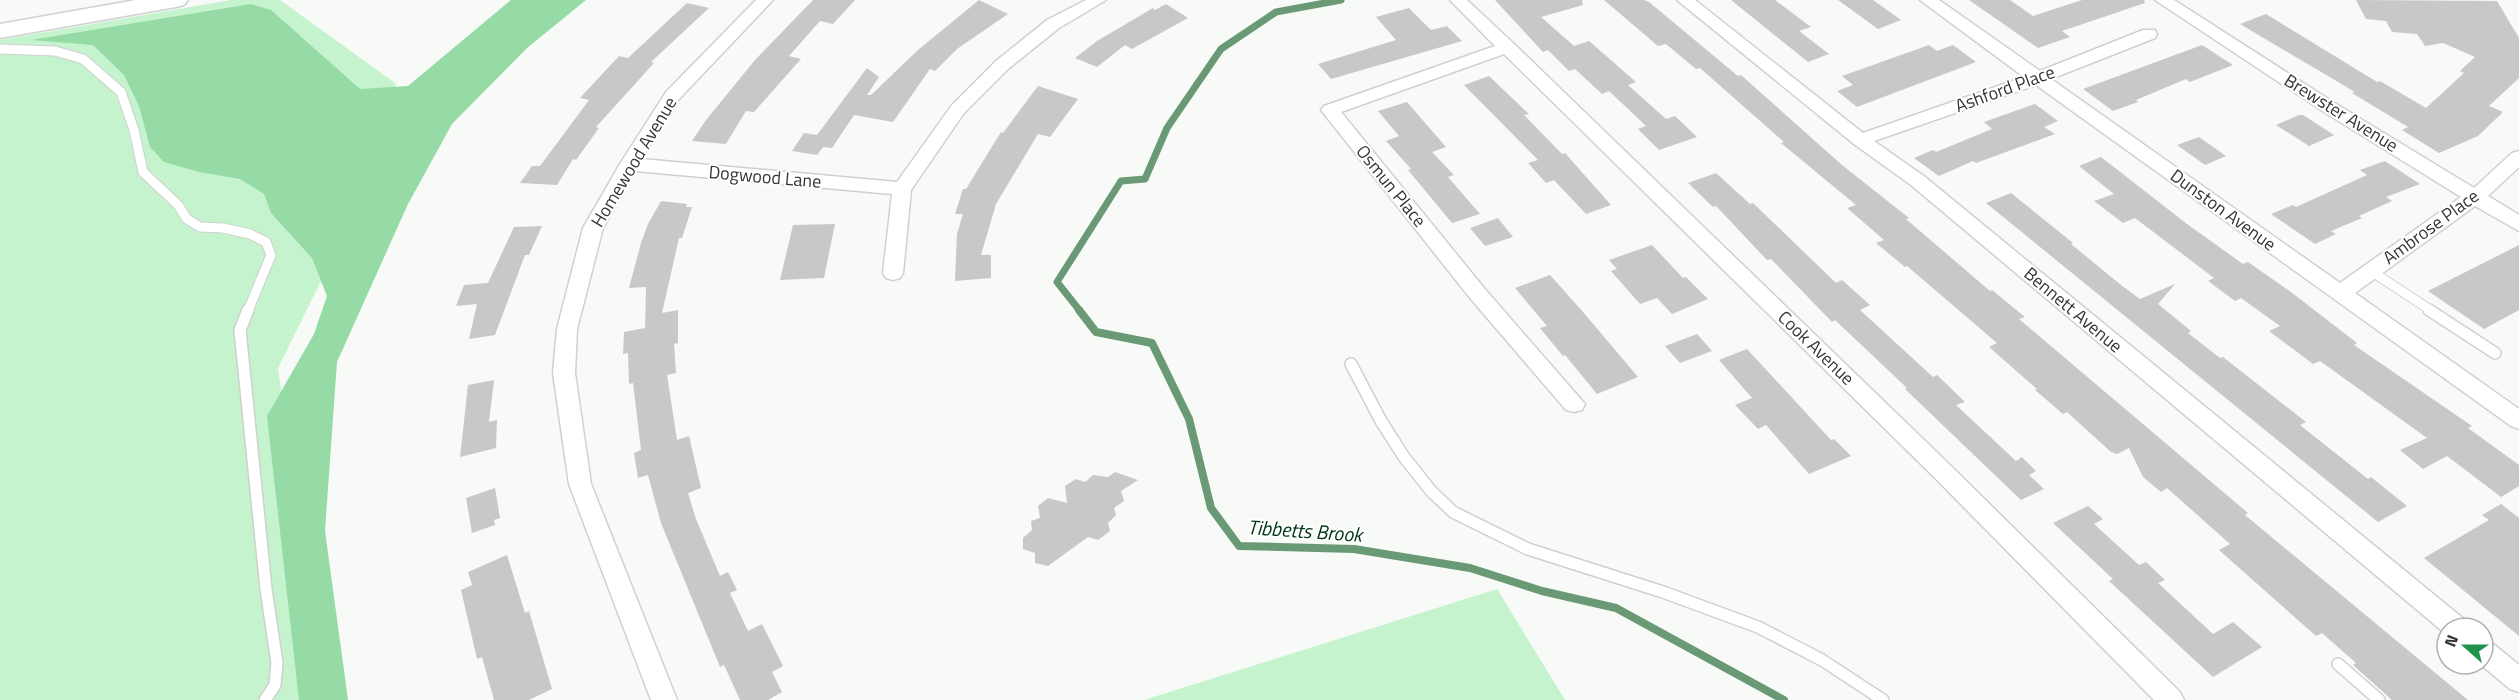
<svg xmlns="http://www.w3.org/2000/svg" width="2519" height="700" viewBox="0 0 2519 700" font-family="'Titillium Web',sans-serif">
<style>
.green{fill:#c5f3ce}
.forest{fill:#96daa6}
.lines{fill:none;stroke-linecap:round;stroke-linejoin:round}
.stream-far1{stroke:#6a9975;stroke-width:7}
.stream{stroke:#6a9975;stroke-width:8}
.building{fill:#c6c9c7}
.lane-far1-casing{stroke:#cfd1cf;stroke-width:11}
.lane-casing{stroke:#cfd1cf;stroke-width:14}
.street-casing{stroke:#cfd1cf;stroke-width:3}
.secondary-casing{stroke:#cfd1cf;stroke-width:3}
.lane-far1{stroke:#fff;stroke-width:9}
.lane{stroke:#fff;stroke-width:11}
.street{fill:#fff;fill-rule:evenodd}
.secondary{fill:#fff;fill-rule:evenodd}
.labels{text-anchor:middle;stroke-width:4.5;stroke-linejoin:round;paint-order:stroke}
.street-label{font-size:18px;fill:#333433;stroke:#fff}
.water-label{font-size:20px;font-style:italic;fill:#003515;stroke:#fff}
</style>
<rect width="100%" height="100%" fill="#f7faf7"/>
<!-- green -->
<path class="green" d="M231,0H280L395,83L421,166L320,283L278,368L321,678L326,700H0V40Z
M1497,589L1565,700H1144Z"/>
<!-- forest -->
<path class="forest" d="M511,0H586L527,48L452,124L408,204L337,362L325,531L348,700H299L267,416L314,334L327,296L312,258L271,213L264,194L240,179L199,172L164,162L150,147L139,106L124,75L93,45L31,40L251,4L271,10L360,89L408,86Z"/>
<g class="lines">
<!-- stream-far1 -->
<path class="stream-far1" d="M1080,311L1057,282L1121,181L1145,179L1167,128L1221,49L1276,12L1341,0"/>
<!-- stream -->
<path class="stream" d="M1079,310L1096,332L1152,343L1189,419L1211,508L1239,546L1354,549L1470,568L1542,591L1616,608L1784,700"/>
</g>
<!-- building -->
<path class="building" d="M813,0H855L833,24L820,21L789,56L801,59L754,112L746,111L726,144L692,141L706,120L755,60Z
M979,0L1008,14L957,49L935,71L930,69L893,122L854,115L832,148L823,147L817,155L792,151L804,133L817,135L867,68L879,77L867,95H871L918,50Z
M1495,0H1582L1583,5L1541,17L1574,46L1589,41L1636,82L1628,85L1666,119L1675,116L1697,137L1659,150L1638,129L1646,126L1609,91L1602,94L1575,69L1569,71L1548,50L1543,52Z
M1604,0H1644L1649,2L1738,76L1741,75L1842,165L1909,218L1906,219L1990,291L1992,290L2025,317L2019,319L2248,513L2245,515L2468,700H2392L2353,665L2356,663L2322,633L2316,636L2219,550L2230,544L2167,488L2161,492L2143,477L2129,448L2117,454L2111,452L2067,412L2063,414L2035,390L2037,389L1989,347L1997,343L1907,266L1905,267L1876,243L1884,240L1847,208L1856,205L1781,143L1784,142L1700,68L1696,69L1666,44L1658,46Z
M1731,0H1775L1811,27L1799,31L1829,54L1808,62Z
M1838,0H1873L1901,20L1878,29Z
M1969,0H2010L2033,16L2082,0H2144L2145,3L2062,31L2070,37L2038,48Z
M2356,0L2497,1L2519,38V78L2489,106L2503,112L2478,136L2439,153L2402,130L2408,127L2352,93L2355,92L2240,24L2266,14L2377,82L2380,81L2426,108L2464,73L2460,71L2475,57L2443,43L2425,46L2417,34L2392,32L2386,21L2366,19Z
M687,3L709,8L651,62L654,63L596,127L599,128L576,160L573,159L557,185L520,183L532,166H540L589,100L580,98L619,56L628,58Z
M1166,4L1188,18L1132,49L1125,45L1097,67L1075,58L1097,41L1153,8L1155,10Z
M1409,8L1431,30L1447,26L1462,41L1331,79L1318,64L1396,40L1376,17Z
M1929,45L1937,51L1953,45L1976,62L1857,107L1837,91L1853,85L1842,76Z
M2202,45L2233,65L2190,82L2186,79L2136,100L2138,102L2113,111L2083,89Z
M1489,76L1529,114L1524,115L1562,154L1565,153L1611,205L1586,214L1554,180L1546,183L1528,163L1538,160L1464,85Z
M1038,86L1078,99L1050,137L1038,134L996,204L981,255H991V278L955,281L957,234L963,214H955L963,189H966L1001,132L1003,133Z
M1407,102L1446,147L1432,152L1454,175L1448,177L1480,214L1452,223L1408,170L1411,169L1386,141L1399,136L1378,111Z
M2035,104L2058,121L2044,127L2055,134L1976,163L1973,161L1939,176L1914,158L1933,150L1936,152L1992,129L1984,122Z
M2299,115H2303L2334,135L2309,146L2276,125Z
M2199,137L2226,156L2205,165L2177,145Z
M2101,157L2187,224L2243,264L2248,262L2291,292L2357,343L2354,345L2472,426L2468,428L2519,465V486L2501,497L2447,456L2423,469L2400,450L2427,438L2320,361L2313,364L2269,331L2280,326L2241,298L2235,301L2208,281L2214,278L2135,218L2123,223L2094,201L2114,194L2079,166Z
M2385,161L2420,184L2386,197L2392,201L2359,216L2362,218L2331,231L2336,234L2315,244L2271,214L2293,205L2296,207L2367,175L2360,170Z
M1716,173L1750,204L1753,203L1836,283L1842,280L1870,305L1860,310L1933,377L1937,375L1965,402L1956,405L2016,461L2022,457L2036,471L2029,475L2044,489L2021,500L1905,389L1907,388L1835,320L1832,322L1771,259L1767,260L1716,206L1713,207L1688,183Z
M2011,193L2073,243L2071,244L2121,285L2140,299L2175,284L2158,304L2191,331L2188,333L2220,358L2223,357L2306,422L2300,425L2368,479L2371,477L2407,506L2378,522L1986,203Z
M661,201L687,204L686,207H692L682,238H679L662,313L678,310V343L674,344L676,373L667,375L677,440L689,436L701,488L688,493L696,519L720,576L728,572L737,590L730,593L748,631L762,624L783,666L772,672L782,692L768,700H740L724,665L720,667L661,523L648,475L638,478L634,453L641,450L633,383L629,384L628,353L623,354L624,332L645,328L646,287L629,288L641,243L648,224Z
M1498,218L1513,237L1485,246L1470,228Z
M835,224L824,278L780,280L793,225Z
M542,226L529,255H525L495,335L469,339L477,304L456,306L464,285L488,283L514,227Z
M1652,245L1683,278L1686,277L1708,299L1672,314L1657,298L1640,304L1611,271L1617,269L1609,260Z
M2519,245V310L2484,329L2428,291Z
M1550,275L1583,312L1638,377L1597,394L1565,355L1563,356L1540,328L1547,326L1515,288Z
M1697,334L1712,351L1680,363L1665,346Z
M1747,349L1831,440L1834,439L1851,456L1809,474L1766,425L1758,429L1735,405L1752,398L1719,360Z
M494,380L489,422L497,420L496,448L460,457L468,385Z
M1115,472L1138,480L1121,491L1124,501L1114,508L1116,515L1108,523L1110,531L1098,540L1088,537L1048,566L1035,563V553L1023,549V538L1032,530L1031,521L1040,518L1038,506L1048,498L1067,503L1065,486L1076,479L1085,482L1093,475L1108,477Z
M495,488L500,518L494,520L495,525L472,533L466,498Z
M2501,504L2519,518V636L2424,558L2489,520L2482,515Z
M2088,506L2103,519L2094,524L2139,565L2146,562L2165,580L2158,583L2213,634L2233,622L2262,647L2213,677L2109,581L2113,579L2053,523Z
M507,555L525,613L529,611L552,689L529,700H494L482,657L477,659L461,590L472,585L468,572Z"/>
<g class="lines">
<defs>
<path id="lane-far1" d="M0,49L55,51L83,59L121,92L134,130L143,172L178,205L187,219L200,227L223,228L250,234L266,242L271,255L248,311
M2371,271L2432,311"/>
<path id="lane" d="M248,310L240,330L266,589L277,663L275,685L265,700
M2429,310L2495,353
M1351,364L1381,421L1404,457L1431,491L1453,512L1528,549L1663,592L1758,627L1822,660L1883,700
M2338,664L2379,700"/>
<path id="street" d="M756,0H773L679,99L641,159L897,182L952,105L996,61L1047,20L1086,0H1106L1059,28L1008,69L964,113L911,190L903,273L900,278L893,280L886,278L883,273L892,194L635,171L603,228L577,329L575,373L591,484L677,700H651L569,484L553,373L557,329L583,228L620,164L666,92Z
M1450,0H1467L1513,43L1951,466L2180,692L2184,700H2154L1935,478L1504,54L1341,112L1484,288L1585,404L1582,410L1574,412L1566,410L1470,298L1321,110L1324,106L1495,46Z
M1677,0H1695L1863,133L2024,77L1920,0H1939L2040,71L2143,30H2155L2157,34L2155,38L2051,79L2340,283L2461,197L2321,110L2155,0H2174L2333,102L2474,188L2512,153L2519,151V167L2488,196L2519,215V231L2475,206L2355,293L2519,409V429L2511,426L2036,85L1874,141L1925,177L2465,620L2468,628H2447V635L1911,185L1854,144Z
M2483,640L2492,643L2519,665V692L2510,689L2480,664H2483Z"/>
<path id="secondary" d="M136,0H188L184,5L176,7L0,38V24Z"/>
</defs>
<!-- lane-far1 casing -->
<use href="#lane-far1" class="lane-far1-casing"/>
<!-- lane casing -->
<use href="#lane" class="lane-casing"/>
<!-- street casing -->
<use href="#street" class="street-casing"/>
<!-- secondary casing -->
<use href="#secondary" class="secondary-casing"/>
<!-- lane-far1 -->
<use href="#lane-far1" class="lane-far1"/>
<!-- lane -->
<use href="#lane" class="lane"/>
<!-- street -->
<use href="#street" class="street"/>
<!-- secondary -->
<use href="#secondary" class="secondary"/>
</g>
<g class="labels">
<!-- street labels -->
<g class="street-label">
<text transform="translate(2005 89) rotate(-20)" y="6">Ashford Place</text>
<text transform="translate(2341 113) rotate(32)" y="6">Brewster Avenue</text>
<text transform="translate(634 162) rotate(-59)" y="6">Homewood Avenue</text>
<text transform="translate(765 177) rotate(5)" y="6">Dogwood Lane</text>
<text transform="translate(1391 186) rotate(51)" y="6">Osmun Place</text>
<text transform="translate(2223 210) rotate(36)" y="6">Dunston Avenue</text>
<text transform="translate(2431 227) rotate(-36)" y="6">Ambrose Place</text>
<text transform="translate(2073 310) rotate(40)" y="6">Bennett Avenue</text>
<text transform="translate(1816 348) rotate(44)" y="6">Cook Avenue</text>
</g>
<!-- water labels -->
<g class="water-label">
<text transform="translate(1305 531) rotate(4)" y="7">Tibbetts Brook</text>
</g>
</g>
<!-- north arrow -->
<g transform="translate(2465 646) rotate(291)"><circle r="28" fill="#ffffff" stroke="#adaead" stroke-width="1.5"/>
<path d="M0-4.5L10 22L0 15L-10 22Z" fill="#20924c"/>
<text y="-9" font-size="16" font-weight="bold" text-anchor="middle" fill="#333433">N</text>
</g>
</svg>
